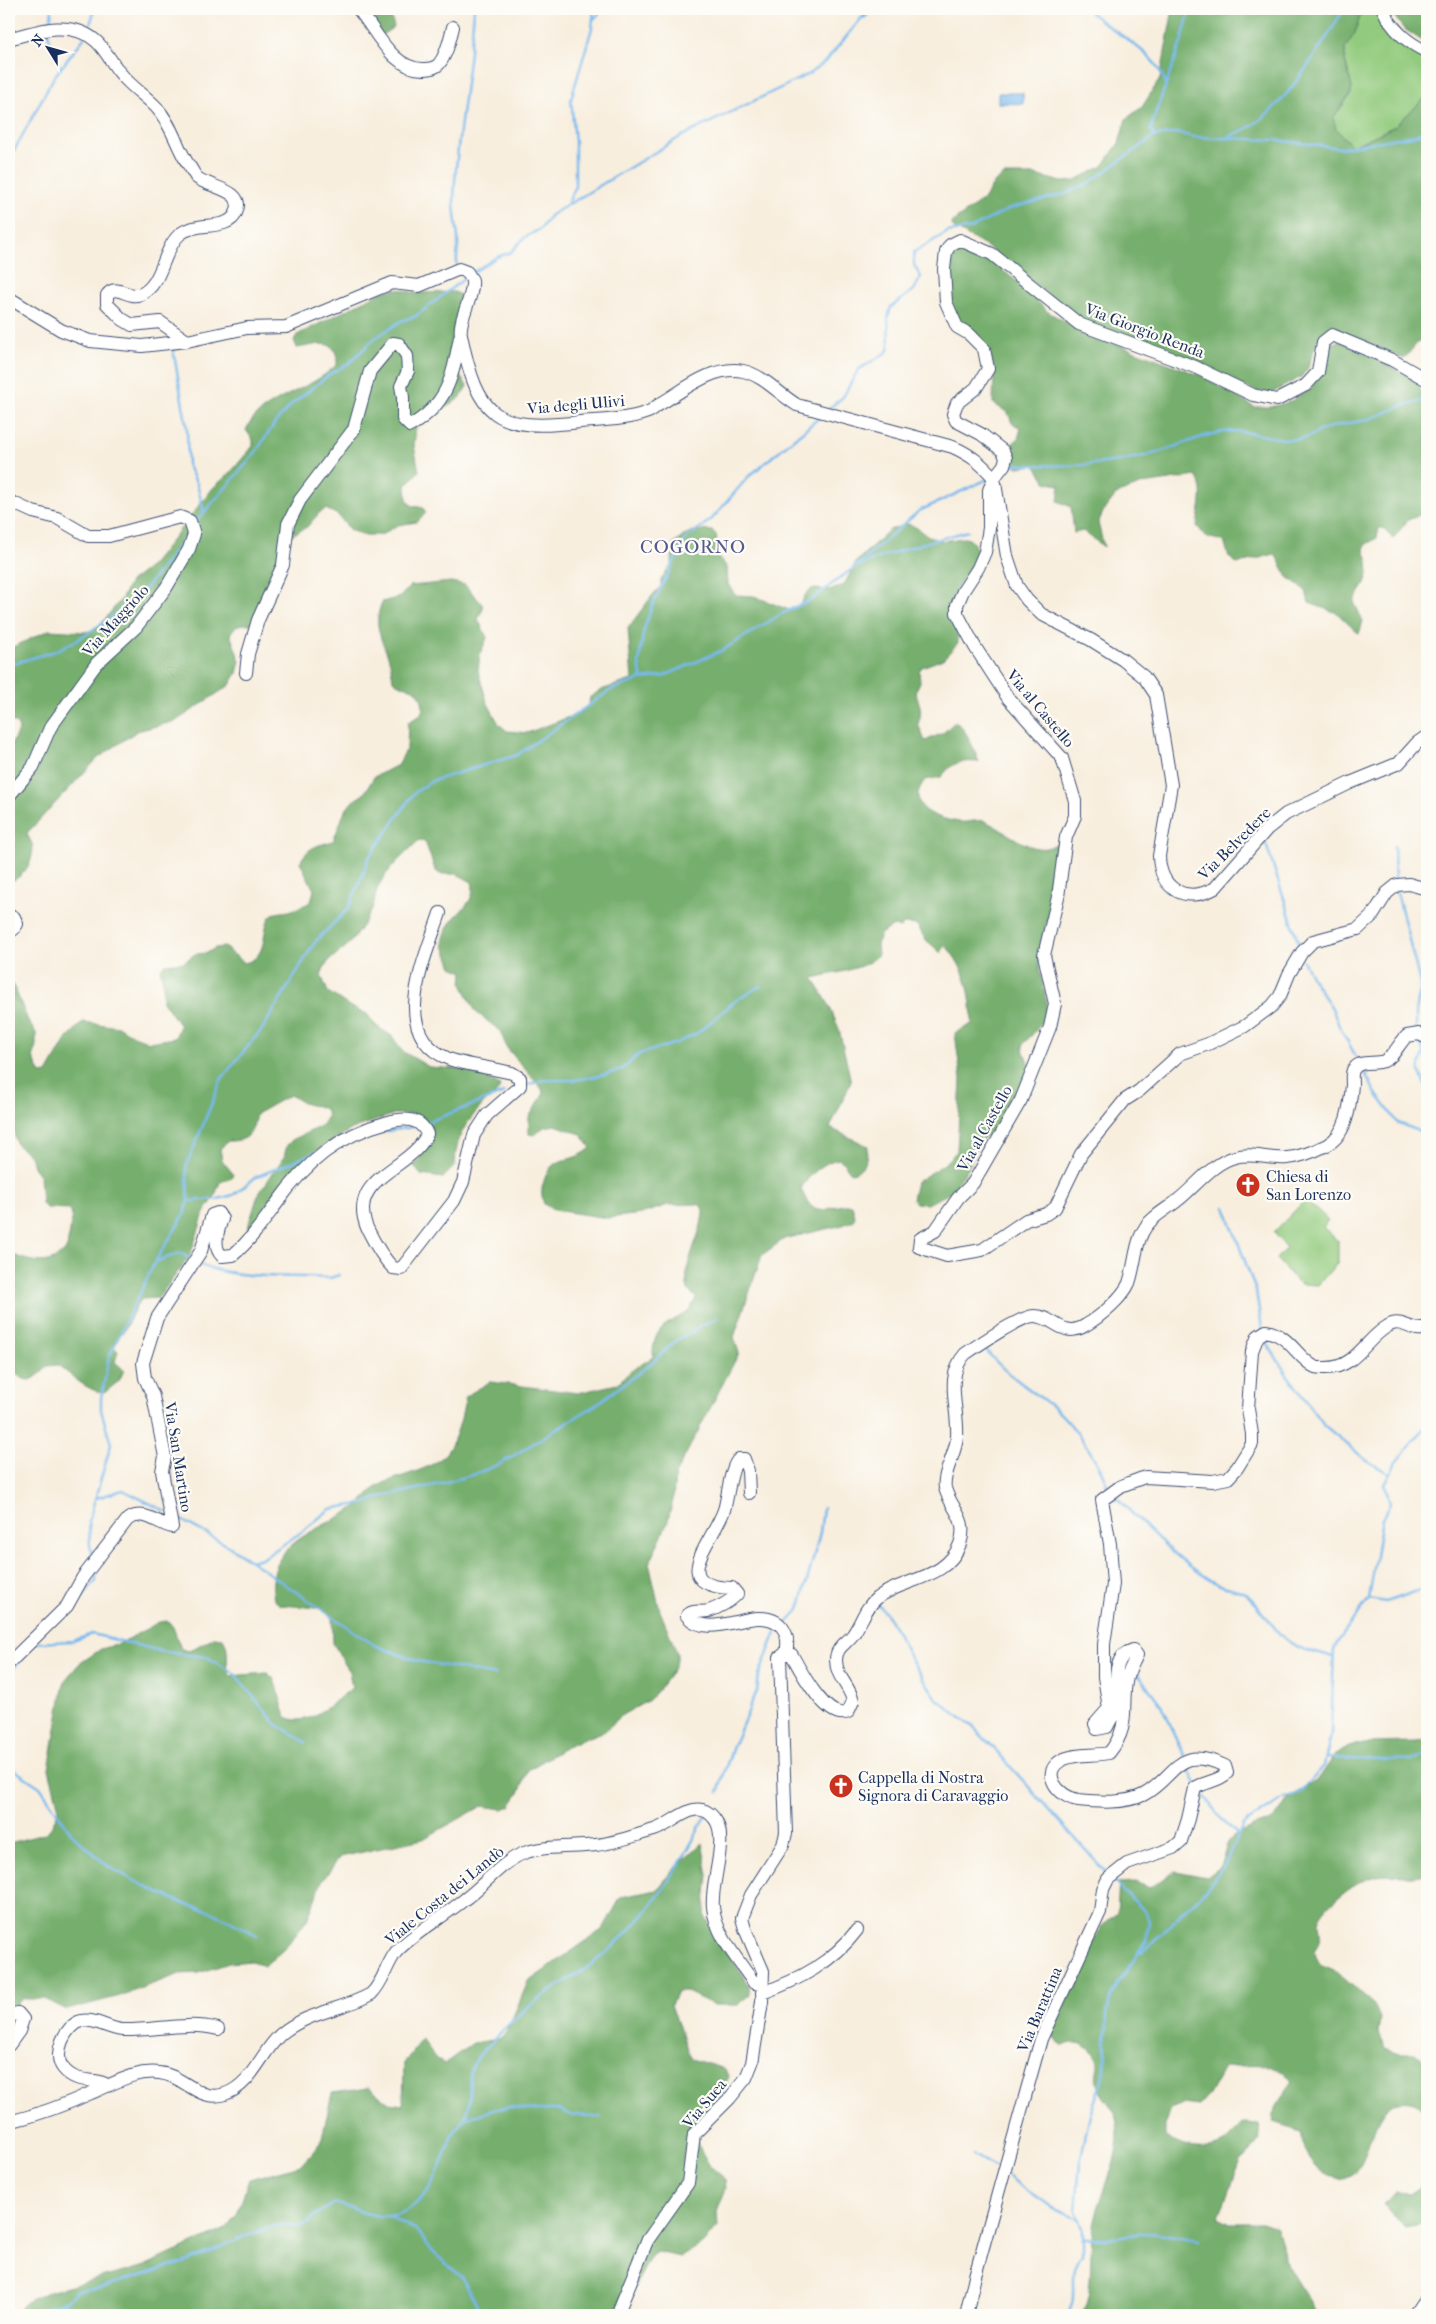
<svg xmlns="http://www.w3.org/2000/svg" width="1436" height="2324" viewBox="0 0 1436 2324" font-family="'IM FELL French Canon',serif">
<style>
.green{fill:#93cb7e;stroke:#577d6e}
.forest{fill:#76af6d;stroke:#486f66}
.water{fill:#79baee;stroke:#4a74a6}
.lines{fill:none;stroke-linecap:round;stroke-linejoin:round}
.stream{stroke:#79baee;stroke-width:2.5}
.minor-casing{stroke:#3c4c71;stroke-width:14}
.minor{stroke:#fff;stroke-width:12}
.labels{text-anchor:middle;stroke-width:4.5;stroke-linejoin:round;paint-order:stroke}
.street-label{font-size:16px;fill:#1b2f5e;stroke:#fdfcf7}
.poi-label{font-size:16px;fill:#1b2f5e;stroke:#fdfcf7;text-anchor:start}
.quarter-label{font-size:19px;letter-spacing:1px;fill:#565990;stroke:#fdfcf7}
</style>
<rect width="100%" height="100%" fill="#fdfcf7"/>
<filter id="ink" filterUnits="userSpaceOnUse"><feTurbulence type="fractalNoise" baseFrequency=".02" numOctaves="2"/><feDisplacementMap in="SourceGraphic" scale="10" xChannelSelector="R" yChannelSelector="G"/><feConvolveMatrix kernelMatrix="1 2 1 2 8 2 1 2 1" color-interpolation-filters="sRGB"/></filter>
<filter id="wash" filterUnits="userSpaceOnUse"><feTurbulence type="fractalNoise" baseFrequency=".0096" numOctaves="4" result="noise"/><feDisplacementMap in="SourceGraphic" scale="20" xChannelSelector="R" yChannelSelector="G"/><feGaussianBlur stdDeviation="1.12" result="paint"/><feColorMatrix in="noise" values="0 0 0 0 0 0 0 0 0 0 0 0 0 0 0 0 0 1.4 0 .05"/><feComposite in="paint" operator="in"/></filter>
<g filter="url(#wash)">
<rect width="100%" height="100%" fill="#f8eede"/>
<!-- green -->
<path class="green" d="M1370,9H1377L1427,58V96L1395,126L1352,146L1336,129L1333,118L1351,94L1352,88L1345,60V48L1355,33L1360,16Z
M1304,1201L1319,1211L1328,1220L1323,1227L1338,1241V1262L1318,1285L1300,1284L1276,1259L1286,1248L1274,1232Z"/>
<!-- forest -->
<path class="forest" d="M363,9H394L391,16L394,27L382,35Z
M1173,9H1370L1360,16L1355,33L1345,48V60L1352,88L1351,93L1333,118L1336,129L1352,146L1359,144L1395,126L1427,96V342H1418L1404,359L1336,329L1317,340L1308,368L1301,377L1272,393L1256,391L1082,321L989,248L954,228L951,223L983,200L994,183L1004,175H1035L1062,182L1074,181L1103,166L1119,143L1126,119L1142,107L1160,79Z
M1389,9H1427V44L1403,28Z
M961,245L987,258L1020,284L1048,312L1082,331L1202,376L1254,407H1270L1290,402L1312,388L1328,344L1341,341L1415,380L1427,400V510L1422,511L1420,515L1408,520L1393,539L1383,528H1379L1377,538L1365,545L1364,550C1374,573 1366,582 1354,602L1363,621L1359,634L1337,613L1309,603L1306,591L1288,577L1275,554L1236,564L1229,557L1224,541L1206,537L1197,526C1199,510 1206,490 1196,476L1143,484L1121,492L1115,496L1104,510L1098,523L1104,547L1083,531L1074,533L1071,507L1058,501L1060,485L1047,483L1035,465L1018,467L1013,464L1012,444L1018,439L1021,428L1012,423L1008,413L993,403L994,369L989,352L959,323L951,309L950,264L953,253Z
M398,289L415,293L455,292L460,295L454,338L460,376L467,386L460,398L416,427L414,446L419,471L406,486L407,499L411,505L423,508L426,513L417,522L398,525L381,535H362L350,530L338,515L326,509L320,512L307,527L284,539L279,561L252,624C242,624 236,624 230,634L240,661L237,673L230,685L176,721L137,731L98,758L27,833C28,838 31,840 32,844C35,861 24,877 9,882V749L19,729L17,724L9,720V649L49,630L85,632L97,629L122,598L130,582L152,565L213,488L231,472L253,446V440L246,430C260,398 314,390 337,364C338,336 317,345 297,348L294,340L297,335L382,292Z
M907,524C918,526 924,535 935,539C954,546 972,524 978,556C968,572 949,593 951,612C952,623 958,630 958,643L943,659L922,667L919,671L920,682L915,692C920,705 923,711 918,724L925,741L943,733L955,722C967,728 974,750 979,762C959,761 954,761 941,777L925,780C903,807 938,820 961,822C968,823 977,819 984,821C1002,827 1030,855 1050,847C1054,846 1058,842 1062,839C1059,861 1057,886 1051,908C1047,925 1039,942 1039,960C1038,978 1050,996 1045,1013C1042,1026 1033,1034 1023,1044V1049L1029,1065L1023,1081L1000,1120L992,1131L979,1142L968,1168L952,1192L927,1204L916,1203L912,1199L916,1182L943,1165L957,1151L961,1079L955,1033L972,1024C972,994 966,968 945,945L941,953L925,939L917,925L904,924L900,928L894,926L880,934L877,945L878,955C867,969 830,974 813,978L828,1003L839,1029L851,1082L830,1128L868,1146L865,1164L856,1172L851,1173L840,1159C825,1160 807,1177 801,1189C817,1226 826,1203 852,1205L855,1216L853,1221L843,1225L784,1239L762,1255L734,1337L739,1353L675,1475L673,1500L667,1524L649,1563L660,1611L677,1653V1661L674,1668L660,1688L649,1700L622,1715L605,1731L571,1744L528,1770L519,1793L510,1806L503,1809L482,1806L423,1839L340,1857L322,1881L307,1920L283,1950L264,1966L252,1961L229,1963L199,1973L180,1974L120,1996L67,2010L45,1999H22L9,2012V1843L44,1834L51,1828L59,1809L49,1769L63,1688L66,1679L79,1664L101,1649L119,1644L159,1622L168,1621L173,1627L181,1649L189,1651L214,1637L223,1638C231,1650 224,1663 230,1676L267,1673L274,1679L286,1717C309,1729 334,1701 352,1688L349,1671L333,1643L332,1616L319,1608L281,1605L274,1600C264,1540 318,1533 357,1506C365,1501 370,1490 378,1486C397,1475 433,1471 446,1453C458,1438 462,1414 466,1396L490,1382L578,1393L617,1384L631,1371L653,1357C652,1313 686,1327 696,1298L688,1290C681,1263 703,1236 703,1209L699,1204L668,1205L641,1214L608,1218L554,1210L544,1204C541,1194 541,1190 544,1181C553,1152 570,1166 591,1148L581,1134L555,1125L544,1127L535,1135L529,1134V1117L543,1095L542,1089L507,1048L500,1031L476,1012L462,984L463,972L452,967L443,943C444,937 446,930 449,925C459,909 477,903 472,882L457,874H440L435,870L425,841L419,840C405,854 387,869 378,887C375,894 375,902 372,909C367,919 360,930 353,939C342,954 327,956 321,975L328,992L349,1006L367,1014L376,1026L392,1036L402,1051L429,1067L473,1070L500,1086C498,1095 490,1097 484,1103C464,1126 456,1135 455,1166L443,1178L421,1175L414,1166C422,1154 434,1141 431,1126L412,1114H394L352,1129L309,1156L251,1229L248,1227L258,1195L284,1157L287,1145L292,1140L321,1126L328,1115C324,1103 314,1108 304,1103C299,1101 294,1097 290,1095L256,1114C252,1134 250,1141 228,1141L220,1149L222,1160L234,1175L230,1179L220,1182L214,1198L204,1213L190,1256L158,1298L142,1299C133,1307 131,1320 124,1330C120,1336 115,1339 114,1347L118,1351L115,1362L124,1370L119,1381L104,1393C86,1390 72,1376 58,1365L47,1366C31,1384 28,1384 9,1369V1253C30,1262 51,1269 67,1248L72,1215L69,1209L46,1208L42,1203L40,1176L33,1167L30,1155L16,1144L9,1101V981L13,984L29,1023L36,1033V1045L33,1058L41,1074L47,1073L67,1038L83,1022L119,1027L137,1037L149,1042L175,1038L180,1026L163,1001V981L160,969L165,964L184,962L195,954L207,953L215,948L224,947L245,963C272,956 259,924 273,914C278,912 284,912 289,911C297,909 304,905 311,902L314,890L300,862C309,846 317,846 333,841L345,811L353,801L364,794L374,777L398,765L407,748L408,722C411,720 416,718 419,716C426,709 422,695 415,690C406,685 404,689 393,680C392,673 391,664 388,656C380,636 373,624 382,602L400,597L410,586L451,582L465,585L482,604L483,609L478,619L487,638L480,654L478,671L487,702L499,724L507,731L527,733L580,713L589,703L590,697L601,690L632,680L628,628L652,596L661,586V580L672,564L673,545C689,531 691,529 713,531L716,535L719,558L727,567L728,584L735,595L754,596L789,610L801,604L807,592L812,589L832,590L844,585L856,562L889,530Z
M1427,1739V1873C1410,1880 1394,1873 1377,1876C1359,1879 1325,1904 1319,1921C1318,1926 1321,1931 1320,1937C1320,1941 1315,1947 1313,1951L1320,1964L1334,1970L1374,2004L1380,2018L1378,2033L1385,2048L1400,2053H1415L1427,2064V2113C1419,2105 1411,2100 1400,2102C1373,2105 1372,2151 1359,2168C1339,2192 1313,2169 1304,2147C1302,2143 1302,2137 1301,2132L1273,2123L1275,2107L1293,2082C1291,2079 1287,2073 1283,2071C1267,2062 1240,2064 1224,2068L1209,2095L1199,2106L1184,2104L1171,2109L1166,2123V2137C1179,2147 1204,2152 1220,2145C1228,2141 1236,2130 1243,2123L1258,2124L1260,2140L1251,2152L1240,2161L1219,2217L1230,2223H1262L1277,2228L1282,2244L1283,2259L1317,2315H1081C1096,2287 1087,2256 1094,2225C1100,2191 1125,2154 1116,2118C1112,2103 1100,2097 1097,2082C1095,2075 1098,2070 1098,2063C1097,2054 1086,2044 1077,2043C1073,2042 1067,2045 1062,2045L1051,2035L1096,1936L1105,1923L1117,1913L1119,1883L1135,1882L1150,1888L1176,1871L1207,1877L1220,1867L1228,1841L1240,1832L1270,1821L1281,1810L1289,1797L1317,1781L1335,1755L1349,1747L1364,1743L1417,1742Z
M702,1843L708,1875L704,1915L749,1986L750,1995L738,2005H714L685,1991H677L671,2005L691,2059L725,2069L728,2076L725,2090L695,2125C700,2155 703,2160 725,2180L726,2188L717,2212L718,2227L702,2244L681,2257L657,2252L651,2256L627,2301L623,2315H12L28,2301L45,2293L142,2267L226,2229L237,2215L249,2179L301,2165L321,2143L332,2093L369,2088L389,2103L403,2105L404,2063L422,2039L435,2058L444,2064L473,2043L499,2039L506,2033L528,1982L603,1929L621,1897L657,1890L675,1868Z
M1427,2181V2223L1405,2227L1393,2217L1385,2204L1395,2192L1410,2193Z"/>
<!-- water -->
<path class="water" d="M998,93H1023V104L998,103Z"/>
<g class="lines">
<!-- stream -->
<path class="stream" d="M1087,9C1110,33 1160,51 1166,87
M864,18L874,9
M594,19L603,9
M50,25L52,9
M88,31L95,9
M48,32L51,48L60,67
M1155,136L1151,130L1153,120L1182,40L1190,9
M1229,137C1237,133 1245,130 1253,125C1286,105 1324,42 1344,9
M9,160L54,77L84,38
M567,205L575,188V142L571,99L592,28L594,9
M457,265C456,255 459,246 458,238C457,226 454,213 454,200C456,136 470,73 474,9
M472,273L497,257L511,252L524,238L540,229L551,215L682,136L809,74L827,60L869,9
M173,349L187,428L188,466L197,484L204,512
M827,410L843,397L858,370L887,352L889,348L888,318L891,307L914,290L921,277L914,265V252L948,232L972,228L1011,208L1065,194L1090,182L1155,136L1177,133L1194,137L1277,140L1340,148L1416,135L1427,130
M1009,464C1062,467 1104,467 1156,453C1181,446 1206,432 1233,431C1254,431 1279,442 1301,439C1311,438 1316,431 1325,429C1339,424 1355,423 1369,419C1388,413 1407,401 1427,401
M195,523L253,456L275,423L291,405L330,374L348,364L374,339L401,321L416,316L465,278
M858,566C894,551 931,541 968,531
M9,665L55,651L77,640L110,618L142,593L188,534
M642,679L639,664L643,633L652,606L685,539L712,519L748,477L820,417
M1264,838L1300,947
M1394,846L1395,882
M1397,892L1421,987L1416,1011V1030
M1303,960L1313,980L1332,1008L1339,1026L1359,1062
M1419,1040L1424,1053C1417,1070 1419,1072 1427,1088
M1363,1069L1375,1092L1398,1123L1427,1134
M523,1086L544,1080H574L598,1076L621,1070L639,1054L677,1043L699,1032L735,1001L760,986
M425,1123L504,1093
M369,1134L413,1127
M189,1201L218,1199L233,1195L256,1177L316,1152
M1225,1207L1256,1291L1262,1329
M155,1262L180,1253L191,1259
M198,1264C237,1280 287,1275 330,1278L339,1275
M1265,1337L1270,1348L1286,1373L1325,1426L1366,1460L1390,1474
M984,1346C995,1367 1034,1392 1053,1407C1074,1424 1102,1465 1109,1491
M96,1498L123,1490L165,1511
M1111,1498L1118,1499C1145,1526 1184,1567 1217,1584C1226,1588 1237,1588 1246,1594C1259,1604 1268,1620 1278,1632C1291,1648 1314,1653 1333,1657
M174,1516L227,1545L374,1645L418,1661L495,1675
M93,1555L90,1546L89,1520L111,1444L101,1410V1398L109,1357L155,1262L184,1215L189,1201L186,1167L222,1078L263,1028L315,942L348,909L364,872L368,859L414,793L432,781L517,755L612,689L642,679L664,676L721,651L781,614L811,600L856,566L919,511L988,479
M251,1561L265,1557L303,1531L330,1509L365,1503L380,1497L440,1484L475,1474L500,1464L594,1406L648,1366L677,1340L718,1317
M1369,1599L1385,1602L1427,1588
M878,1603L891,1621L914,1665L938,1700L972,1726L991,1745L1108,1875
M71,1611L96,1581V1568
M787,1623L798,1611L802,1600L820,1533L823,1508
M37,1643L73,1641L92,1634L165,1652L207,1657L234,1673L275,1723L305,1742
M1134,1669L1162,1706L1185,1757
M9,1678L14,1668L24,1657
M1327,1758L1412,1761L1427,1753
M1186,1764L1196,1784
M10,1767L40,1787L72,1834L109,1867L150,1889L187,1905L210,1911L257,1935
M1200,1791L1223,1821L1238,1835
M718,1792L732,1749L757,1691L759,1675L776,1632
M1141,1953L1203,1893L1223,1867L1243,1825L1284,1798L1301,1792L1324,1766L1331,1734L1334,1650L1337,1643L1369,1599L1382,1519L1390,1504L1385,1485L1396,1462L1427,1425
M467,2118L496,2109L511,2107L531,2110H561L573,2116L578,2115L601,2118
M973,2155L1000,2170
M1006,2175L1050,2207L1080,2220
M390,2217L415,2229L435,2254L463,2278L482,2315
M1084,2238H1107L1152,2232L1198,2240
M27,2315L66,2301L77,2291L102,2287L189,2261L243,2237L281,2224L301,2226L309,2223L314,2216L334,2203C362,2210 383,2226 410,2208C442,2186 439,2157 457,2128C463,2120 468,2116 469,2105C471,2091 467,2075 475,2061C479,2055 485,2049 490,2044C505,2027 522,2011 540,1998C555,1987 573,1978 588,1967C641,1928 678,1874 705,1816
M1067,2315C1069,2312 1071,2308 1072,2304C1076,2288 1067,2267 1083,2255V2228L1076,2211L1080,2162L1090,2115L1105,2071L1107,2015L1111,1995L1146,1941L1149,1922L1146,1912L1113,1881"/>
</g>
</g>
<g filter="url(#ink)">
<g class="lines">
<defs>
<path id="minor" d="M358,9C376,29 392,71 425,69C431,69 435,68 439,64C447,54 450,39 453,27
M1383,9C1392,30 1407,42 1427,52
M9,39C37,31 71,19 96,41C106,50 112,64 121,74C131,87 146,96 157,108C173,126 177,149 190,167C192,170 194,174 196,177C208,188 247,189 236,213C228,232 195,220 179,235C162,251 163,284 141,294C128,300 116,282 107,295V304L122,319L132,325L160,322L187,341
M9,298L61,330L90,341L142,346L187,341L247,328L286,327L392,283L419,286L459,269L467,272L472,280C474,298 458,318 461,335C478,418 496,432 580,422C602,420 627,420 648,412C652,411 656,406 660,404C684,390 713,365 743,371C763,375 780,395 797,405L953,447C971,455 982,464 994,478
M1427,380L1392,360L1332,335L1323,342L1318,372L1306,385L1277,400L1253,395L1195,367L1079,324L992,254L960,240L950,245L946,252L944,269L946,302L957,327L969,334L984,349L988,369L976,388L957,403L953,414L956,421L981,434L1003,451L1006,458L1004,465L994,478L989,490V528L985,552L978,568L963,591L957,605V613L975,647L1008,698L1062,758L1075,801V816L1066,837L1058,897L1044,955L1055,1004L1050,1027L1021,1100L973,1183L958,1198L935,1231L920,1239L919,1247L947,1256L982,1250L1026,1220L1046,1214L1055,1208L1081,1154L1125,1100L1139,1091L1180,1054L1208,1044L1245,1026L1272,1006L1280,996L1289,974L1302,952L1313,941L1358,929L1373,915L1387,893L1397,885L1409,884L1427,889
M995,483L1007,556L1017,586L1027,600L1041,614L1091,640L1123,660L1144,677L1156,695L1171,785L1159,856C1160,890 1186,904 1215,888L1267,829L1286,814L1350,783L1399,763L1417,743L1427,736
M9,501L33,512L57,518L88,536H109L180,517L190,521L194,534L189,549L166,588L136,627L97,663L50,728L33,767L9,796
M246,673L248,654L258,620L283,565L288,524L300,500L354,429L370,371L393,343L399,344L407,356L408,371L401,386L403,397V419L410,426C448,404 452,378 460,337
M9,916L14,917L17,924L14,929L9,932
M749,1493L748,1471L744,1459H739C730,1466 728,1498 724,1510C713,1542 666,1586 732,1588L737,1594C731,1601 718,1608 709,1611C701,1613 692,1609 687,1616C704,1636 736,1619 758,1618C780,1617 791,1632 786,1653
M9,1663L67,1606L83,1577L128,1519C145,1509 156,1523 172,1527L162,1471L165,1457L153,1396L145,1378L143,1363L157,1318L201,1251L212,1215L218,1213L222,1219C218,1230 212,1247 222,1256L233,1255C251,1240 263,1222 277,1203C306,1162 339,1135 388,1122C404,1118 420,1117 427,1134C412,1170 344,1177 368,1230C375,1244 382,1257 393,1268L401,1269L454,1201L463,1182L474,1135L487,1115L520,1086V1078L512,1073C494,1068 465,1065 449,1059C387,1034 426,957 440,913
M762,1993C799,1980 833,1962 857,1930
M9,2019L13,2014L18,2013L23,2019L19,2031L9,2045
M108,2086C96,2076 77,2086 63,2068C52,2055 65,2025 81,2021C94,2018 109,2029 122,2030C154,2031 186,2021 218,2029
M9,2122C37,2115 65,2105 91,2093C114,2084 134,2070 159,2073C184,2075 199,2103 225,2094C252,2085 261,2052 281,2034C307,2012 343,2010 371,1994C383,1983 386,1965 396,1952C411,1935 446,1915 465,1899C483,1886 504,1860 524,1853C547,1845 572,1848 596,1845C615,1843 636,1835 654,1830C673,1825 696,1795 714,1818C730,1837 710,1883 713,1907C715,1934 739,1961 754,1983L763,1985
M617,2315L647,2241L688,2183L694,2134L730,2098L746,2078L752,2063L762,2002L763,1971L745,1929L742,1918L751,1895L783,1845L786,1833L780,1657L786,1653L792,1655C800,1670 827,1722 848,1712L853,1701C850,1686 836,1677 836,1660C836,1646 848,1643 854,1633C862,1621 865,1608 877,1598C903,1578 947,1580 960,1544C969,1518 951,1510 945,1488C942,1474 956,1454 957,1437C959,1407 944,1378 965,1354C978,1345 1021,1316 1034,1316C1055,1316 1062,1340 1086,1325C1100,1317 1123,1297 1129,1283C1137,1260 1134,1234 1154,1218C1162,1211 1171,1206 1178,1200C1196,1186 1212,1163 1235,1157C1253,1152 1270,1160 1287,1158C1301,1157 1315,1151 1327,1145C1347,1134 1350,1106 1352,1085C1352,1080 1351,1074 1353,1070C1360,1059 1374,1065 1384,1061C1395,1056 1398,1044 1407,1036L1419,1034L1427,1038
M966,2315L975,2276L1041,2039L1100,1912L1103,1889L1108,1879L1127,1864L1173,1848L1181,1841L1188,1819L1195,1788C1206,1781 1218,1782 1227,1773L1225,1766C1176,1743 1176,1778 1143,1795C1125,1804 1098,1802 1078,1800C1058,1797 1038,1771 1064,1759C1078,1753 1094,1756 1109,1753C1132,1725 1120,1707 1127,1677C1129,1670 1134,1662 1137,1655L1133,1650C1108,1658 1119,1689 1115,1709C1114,1715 1110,1721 1107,1727L1097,1729L1095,1724L1109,1708L1104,1677V1644L1113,1584L1110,1544L1102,1500L1121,1486L1145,1477L1213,1481L1228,1478L1237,1468L1252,1444V1434L1248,1409L1252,1351L1258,1336L1266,1331C1290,1335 1297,1358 1315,1367C1317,1368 1323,1368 1326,1368C1356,1368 1365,1339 1388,1326C1402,1317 1413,1334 1427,1328
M1414,2315L1427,2296"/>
</defs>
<!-- minor casing -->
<use href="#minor" class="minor-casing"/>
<!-- minor -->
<use href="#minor" class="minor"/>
</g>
</g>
<!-- icons -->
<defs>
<symbol id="church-disc" viewBox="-11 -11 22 22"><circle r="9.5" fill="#c8321e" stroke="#fdfcf7"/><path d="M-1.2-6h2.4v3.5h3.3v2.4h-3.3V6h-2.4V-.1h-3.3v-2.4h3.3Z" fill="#fff"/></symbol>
</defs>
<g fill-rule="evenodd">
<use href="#church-disc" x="1234" y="1171" width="28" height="28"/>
<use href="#church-disc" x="827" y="1772" width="28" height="28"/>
</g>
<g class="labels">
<!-- street labels -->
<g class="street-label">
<text transform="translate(1145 330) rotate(21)" y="6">Via Giorgio Renda</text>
<text transform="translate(576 404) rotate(-5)" y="6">Via degli Ulivi</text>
<text transform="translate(115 620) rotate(-48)" y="6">Via Maggiolo</text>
<text transform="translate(1041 708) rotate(50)" y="6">Via al Castello</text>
<text transform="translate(1234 843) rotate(-45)" y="6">Via Belvedere</text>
<text transform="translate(984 1128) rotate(-61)" y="6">Via al Castello</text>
<text transform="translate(179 1457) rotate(81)" y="6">Via San Martino</text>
<text transform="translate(444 1895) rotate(-39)" y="6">Viale Costa dei Landò</text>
<text transform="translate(1039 2009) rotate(-67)" y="6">Via Barattina</text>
<text transform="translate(704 2103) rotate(-50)" y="6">Via Suea</text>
</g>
<!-- poi labels -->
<g class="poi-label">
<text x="1266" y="1182">Chiesa di<tspan x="1266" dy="18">San Lorenzo</tspan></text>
<text x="858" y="1783">Cappella di Nostra<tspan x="858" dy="18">Signora di Caravaggio</tspan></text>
</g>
<!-- quarter labels -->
<g class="quarter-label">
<text x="693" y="553">COGORNO</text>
</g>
</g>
<!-- margin -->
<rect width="1436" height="2324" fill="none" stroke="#fdfcf7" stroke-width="30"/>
<!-- north arrow -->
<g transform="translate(48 48) rotate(307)" stroke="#fdfcf7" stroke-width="4" paint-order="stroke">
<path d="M0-4L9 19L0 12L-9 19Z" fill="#1b2f5e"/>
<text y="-8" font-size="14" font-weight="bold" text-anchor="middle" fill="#1b2f5e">N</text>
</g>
</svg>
